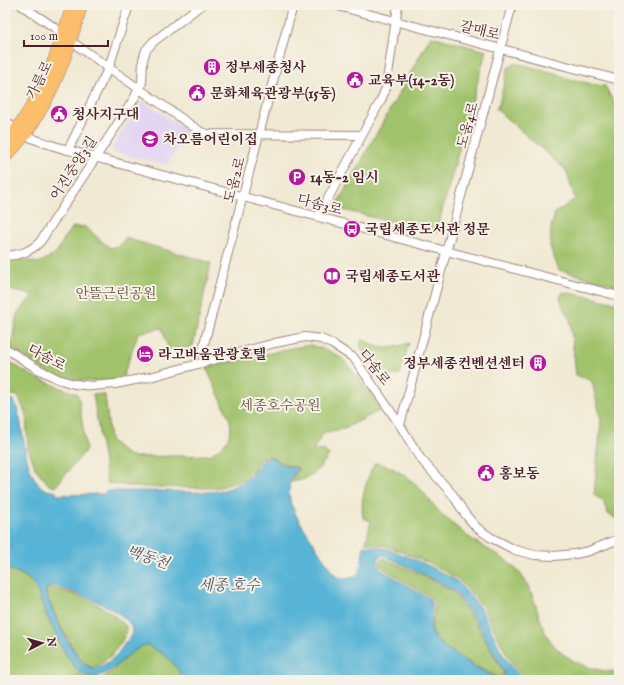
<svg xmlns="http://www.w3.org/2000/svg" width="624" height="685" viewBox="0 0 624 685" font-family="'IM FELL English','Noto Serif KR',serif">
<style>
.built{fill:#e2d4f3}
.green{fill:#a0c26b;stroke:#75704b}
.water{fill:#58b4d6;stroke:#516a80;fill-rule:evenodd}
.lines{fill:none;stroke-linecap:round;stroke-linejoin:round}
.minor-casing{stroke:#9d847f;stroke-width:10}
.major-casing{stroke:#9d847f;stroke-width:12}
.minor{stroke:#fff;stroke-width:8}
.major{stroke:#fabe6d;stroke-width:11}
.labels{text-anchor:middle;stroke-width:4;stroke-linejoin:round;paint-order:stroke}
.street-label{font-size:14px;fill:#4a1f2b;stroke:#f7f3e8}
.poi-label{font-size:14px;font-weight:bold;fill:#4a1f2b;stroke:#f7f3e8;text-anchor:start}
.park-label{font-size:14px;fill:#64503e;stroke:#f7f3e8}
.water-label{font-size:15px;font-style:italic;fill:#4f5367;stroke:#f7f3e8}
</style>
<rect width="100%" height="100%" fill="#f7f3e8"/>
<filter id="ink" filterUnits="userSpaceOnUse"><feTurbulence type="fractalNoise" baseFrequency=".025" numOctaves="2"/><feDisplacementMap in="SourceGraphic" scale="8" xChannelSelector="R" yChannelSelector="G"/><feConvolveMatrix kernelMatrix="1 2 1 2 8 2 1 2 1" color-interpolation-filters="sRGB"/></filter>
<filter id="wash" filterUnits="userSpaceOnUse"><feTurbulence type="fractalNoise" baseFrequency=".012" numOctaves="4" result="noise"/><feDisplacementMap in="SourceGraphic" scale="16" xChannelSelector="R" yChannelSelector="G"/><feGaussianBlur stdDeviation="0.9" result="paint"/><feColorMatrix in="noise" values="0 0 0 0 0 0 0 0 0 0 0 0 0 0 0 0 0 1.4 0 .05"/><feComposite in="paint" operator="in"/></filter>
<g filter="url(#wash)">
<rect width="100%" height="100%" fill="#f0e9d3"/>
<!-- built -->
<path class="built" d="M143,101L188,131L167,165L114,152L112,147Z"/>
<!-- green -->
<path class="green" d="M431,36L486,51L436,233L335,208Z
M516,63L555,73L566,78L591,84L605,86L619,113V286L559,270L550,247L551,228L555,213L575,199L566,170L496,109L499,104L508,68Z
M73,227H85L110,248L120,246L125,238L211,263L193,346L169,351L162,328L138,333L122,380L91,381L58,379L11,348L17,314L33,295L5,289V261L20,259L38,263L56,254L66,235Z
M563,292C582,295 600,299 619,304V458L616,470L619,471V517L615,518L608,514L603,501L594,495L601,420L592,381L576,375L570,319L563,307L560,297Z
M362,340C367,340 369,343 373,345C385,351 397,347 409,343L400,374L383,377L377,375L360,346Z
M310,345L329,351L343,359L370,392L381,410C363,418 344,432 324,432L313,450L325,451L329,455C316,472 314,479 291,482L298,468L284,464L269,456L261,458L252,471L243,479L235,483L216,488L135,487L107,483L93,394L105,395L110,440L126,454L135,457L210,455L221,447L228,439L231,429L230,420L206,367L249,358L292,348Z
M5,359L34,377L77,394L79,399L86,450L55,487L49,485L35,468L28,447L26,414L18,396L5,394Z
M375,463C386,464 399,471 408,478C420,486 427,498 437,509C444,517 453,524 461,531C479,547 502,554 518,571C534,589 536,611 545,632C558,659 591,672 619,672V680H525L513,665L505,651L482,606L458,579L433,565L395,549L382,545L366,543L371,521L363,518C360,499 366,480 375,463Z
M383,558L422,575L454,592L474,621L503,671V675L501,678C488,674 439,648 433,635C429,623 438,610 432,598L381,567L380,561Z
M5,568C17,571 26,575 34,585C38,590 40,598 42,605C49,620 65,657 76,668C81,673 94,676 101,679C114,673 135,642 149,645C151,646 152,648 154,649C170,657 175,664 184,680H5Z
M49,588H52C76,594 99,602 118,619C120,621 125,624 126,627C129,638 101,671 90,667C76,662 50,606 46,591Z"/>
<!-- water -->
<path class="water" d="M10,399L14,401C26,422 21,480 47,490C50,491 54,491 56,492L57,495L105,494L106,491C123,491 141,491 158,491C200,491 237,502 262,460L270,457L283,465L298,469L291,478L289,487L290,502L298,519L335,576C346,580 351,580 360,572L364,546L379,547L394,551L429,566L457,581L481,609L502,653L512,667L523,680H184C177,668 169,655 156,650C153,649 150,646 148,645C144,645 140,647 137,649C120,659 105,685 82,674C67,662 51,625 43,606C40,600 39,592 35,587C29,576 16,571 5,568V406ZM383,555L413,569L455,591L476,621L504,671V677L501,680L473,666L436,641C425,627 436,613 430,599L380,569C378,564 377,561 380,556ZM53,586C71,591 127,609 132,629C133,635 127,641 124,645C117,656 106,666 93,669L82,663L66,639L49,603L45,592L48,587Z"/>
</g>
<g filter="url(#ink)">
<g class="lines">
<defs>
<path id="minor" d="M21,5L64,34
M334,5L619,80
M72,42L201,132L208,134L362,135
M5,120C20,137 47,144 68,150L446,251L619,296
M68,150L109,67L129,5
M318,217L381,100L386,88L398,5
M5,256C19,255 30,252 40,242L134,99L142,82L143,60L146,50L153,42L201,5
M5,348L36,368L58,379L74,384L93,386L115,384L150,377L275,343L305,337L321,339L332,344L354,358L400,425L420,458L453,495L465,514L476,527L490,537L515,550L535,555L554,556L575,554L589,551L619,539
M203,362L204,344L293,5
M400,425L512,5"/>
<path id="major" d="M5,143C41,101 56,57 72,5
M5,158C47,116 66,61 82,5"/>
</defs>
<!-- minor casing -->
<use href="#minor" class="minor-casing"/>
<!-- major casing -->
<use href="#major" class="major-casing"/>
<!-- minor -->
<use href="#minor" class="minor"/>
<!-- major -->
<use href="#major" class="major"/>
</g>
</g>
<!-- icons -->
<defs>
<symbol id="building-disc" viewBox="-11 -11 22 22"><circle r="9.5" fill="#b5179e" stroke="#f7f3e8"/><path d="M-4-6H4V6H1V3H-1V6H-4ZM-2.5-4.3h1.7v1.8h-1.7ZM.8-4.3h1.7v1.8H.8ZM-2.5-1h1.7V.8h-1.7ZM.8-1h1.7V.8H.8Z" fill="#fff"/></symbol>
<symbol id="civic-disc" viewBox="-11 -11 22 22"><circle r="9.5" fill="#b5179e" stroke="#f7f3e8"/><path d="M-.6-6.5H3V-4.5H.6V-3L4-1V1h2V6H-6V1h2V-1L-.6-3ZM-1.2 2.5V6h2.4V2.5Z" fill="#fff"/></symbol>
<symbol id="school-disc" viewBox="-11 -11 22 22"><circle r="9.5" fill="#b5179e" stroke="#f7f3e8"/><path d="M0-5L7-2L0 1L-7-2ZM-4 1L0 2.5L4 1V4Q0 6-4 4Z" fill="#fff"/></symbol>
<symbol id="parking-disc" viewBox="-11 -11 22 22"><circle r="9.5" fill="#b5179e" stroke="#f7f3e8"/><path d="M-3.5-5.5H1a3.5 3.5 0 0 1 0 7H-1V5.5H-3.5ZM-1-3.4V-.6H.8a1.4 1.4 0 0 0 0-2.8Z" fill="#fff"/></symbol>
<symbol id="bus-disc" viewBox="-11 -11 22 22"><circle r="9.5" fill="#b5179e" stroke="#f7f3e8"/><path d="M-5-6H5V4H4V6H2V4H-2V6H-4V4H-5ZM-3.5-4V0h7V-4ZM-3.5 1.2v1.5H-2V1.2ZM2 1.2v1.5H3.5V1.2Z" fill="#fff"/></symbol>
<symbol id="library-disc" viewBox="-11 -11 22 22"><circle r="9.5" fill="#b5179e" stroke="#f7f3e8"/><path d="M-6-4Q-3-5.5-.7-3.5V5Q-3 3-6 4ZM6-4Q3-5.5 .7-3.5V5Q3 3 6 4Z" fill="#fff"/></symbol>
<symbol id="hotel-disc" viewBox="-11 -11 22 22"><circle r="9.5" fill="#b5179e" stroke="#f7f3e8"/><path d="M-6-4.5h1.5V1H6V5H4.5V3h-9V5H-6ZM-4 0a1.8 1.8 0 1 1 3.6 0ZM.5 0V-2.5h3Q6-2.5 6 0Z" fill="#fff"/></symbol>
</defs>
<g fill-rule="evenodd">
<use href="#building-disc" x="202" y="57" width="20" height="20"/>
<use href="#civic-disc" x="345" y="70" width="20" height="20"/>
<use href="#civic-disc" x="187" y="83" width="20" height="20"/>
<use href="#civic-disc" x="49" y="104" width="20" height="20"/>
<use href="#school-disc" x="140" y="129" width="20" height="20"/>
<use href="#parking-disc" x="287" y="167" width="20" height="20"/>
<use href="#bus-disc" x="342" y="219" width="20" height="20"/>
<use href="#library-disc" x="322" y="266" width="20" height="20"/>
<use href="#hotel-disc" x="135" y="344" width="20" height="20"/>
<use href="#building-disc" x="528" y="353" width="20" height="20"/>
<use href="#civic-disc" x="476" y="463" width="20" height="20"/>
</g>
<g class="labels">
<!-- street labels -->
<g class="street-label">
<text transform="translate(480 30) rotate(14)" y="5">갈매로</text>
<text transform="translate(39 80) rotate(-64)" y="5">가름로</text>
<text transform="translate(467 125) rotate(-75)" y="5">도움4로</text>
<text transform="translate(73 168) rotate(-57)" y="5">어진중앙3길</text>
<text transform="translate(234 180) rotate(-75)" y="5">도움2로</text>
<text transform="translate(320 204) rotate(15)" y="5">다솜3로</text>
<text transform="translate(47 357) rotate(28)" y="5">다솜로</text>
<text transform="translate(375 367) rotate(52)" y="5">다솜로</text>
</g>
<!-- poi labels -->
<g class="poi-label">
<text x="225" y="72">정부세종청사</text>
<text x="368" y="85">교육부(14-2동)</text>
<text x="210" y="98">문화체육관광부(15동)</text>
<text x="72" y="119">청사지구대</text>
<text x="163" y="144">차오름어린이집</text>
<text x="310" y="182">14동-2 임시</text>
<text x="365" y="234">국립세종도서관 정문</text>
<text x="345" y="281">국립세종도서관</text>
<text x="158" y="359">라고바움관광호텔</text>
<text x="525" y="368" text-anchor="end">정부세종컨벤션센터</text>
<text x="499" y="478">홍보동</text>
</g>
<!-- park labels -->
<g class="park-label">
<text x="116" y="298">안뜰근린공원</text>
<text x="280" y="410">세종호수공원</text>
</g>
<!-- water labels -->
<g class="water-label">
<text transform="translate(148 557) rotate(19)" y="5">백동천</text>
<text x="229" y="590">세종 호수</text>
</g>
</g>
<!-- margin -->
<rect width="624" height="685" fill="none" stroke="#f7f3e8" stroke-width="20"/>
<!-- north arrow -->
<g transform="translate(42 643) rotate(84)" stroke="#f7f3e8" stroke-width="3" paint-order="stroke">
<path d="M0-3L7 15L0 10L-7 15Z" fill="#4a1f2b"/>
<text y="-6" font-size="11" font-weight="bold" text-anchor="middle" fill="#4a1f2b">N</text>
</g>
<!-- scale -->
<path d="M24 40v6h84v-6" fill="none" stroke="#4a1f2b" stroke-width="2"/>
<text x="30" y="40" font-size="12" fill="#4a1f2b" stroke="#f7f3e8" stroke-width="3" paint-order="stroke">100 m</text>
</svg>
